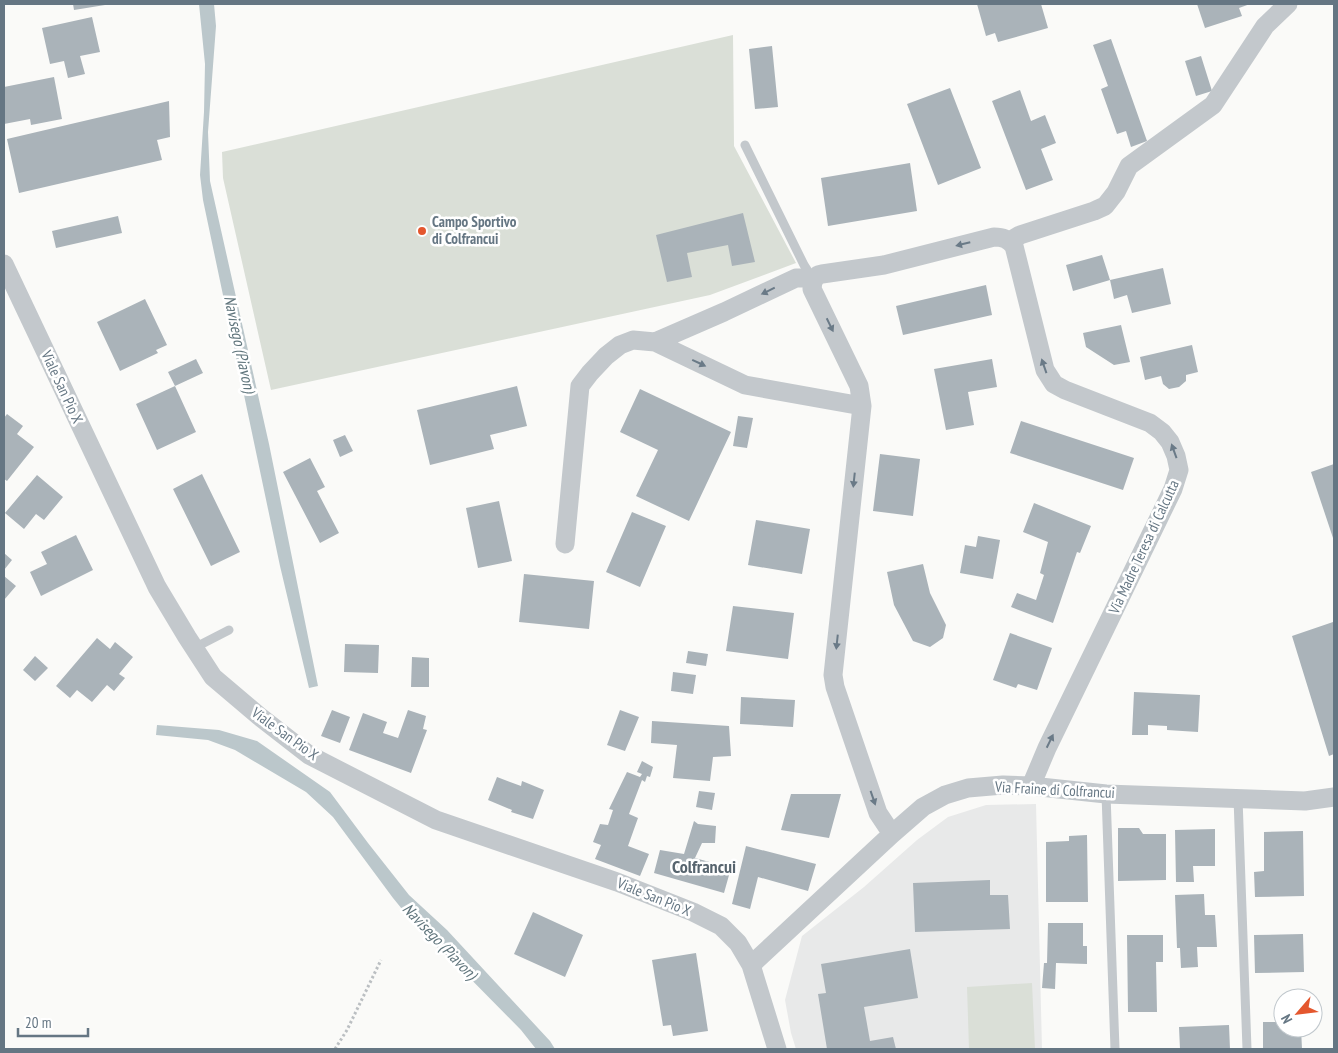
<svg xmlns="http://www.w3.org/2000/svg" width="1338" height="1053" viewBox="0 0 1338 1053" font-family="'PT Sans Narrow',sans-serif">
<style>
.built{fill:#e8e9e9}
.green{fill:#dadfd7}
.water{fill:#bbc7cb}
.building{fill:#aab3b9}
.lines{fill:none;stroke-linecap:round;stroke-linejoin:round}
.path{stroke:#bbbfc2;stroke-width:3;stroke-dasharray:2.5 2.5;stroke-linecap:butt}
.lane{stroke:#c3c8cc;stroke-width:9}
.street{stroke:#c3c8cc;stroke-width:19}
.oneway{fill:#6a7a87}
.poi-dot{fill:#e4572e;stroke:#fff;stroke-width:2}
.labels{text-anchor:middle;stroke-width:5;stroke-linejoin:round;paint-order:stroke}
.poi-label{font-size:15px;font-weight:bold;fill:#657683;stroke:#fff;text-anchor:start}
.street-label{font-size:15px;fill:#657683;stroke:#fff}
.water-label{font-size:16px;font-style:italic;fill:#60757c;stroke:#fff}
.quarter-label{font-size:18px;font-weight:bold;fill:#57646e;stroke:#fff}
</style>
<rect width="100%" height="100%" fill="#fafaf8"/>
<!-- built -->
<path class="built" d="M1036,804L1042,1049H796L791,1033L785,1000L802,936L864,887L917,840L948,817L986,805Z"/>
<!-- green -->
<path class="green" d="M733,35L734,146L796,263L710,295L271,390L223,178L222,152Z
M1032,983L1035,1049H969L967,987Z"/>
<!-- water -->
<path class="water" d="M199,4H214L216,26L208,132L210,181L269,444L318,686L309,688L280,566L203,200L200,175L204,112L205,64Z
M157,725L219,730L257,741L330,792L368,843L409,895L447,930L550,1041L555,1049H536L521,1030L450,958L424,936L393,898L333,817L306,792L235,750L208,740L156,735Z"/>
<!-- building -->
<path class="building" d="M73,4H105V5L74,10Z
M977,4H1041L1048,28L998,42L995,33L986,36Z
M1197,4H1250L1239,8L1242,16L1205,28Z
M92,17L100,52L80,56L85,74L68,78L64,61L50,64L42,28Z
M1111,39L1147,141L1131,147L1126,131L1117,134L1101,89L1108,86L1093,45Z
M772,46L778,107L755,109L749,49Z
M1201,56L1212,91L1196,96L1185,61Z
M54,77L62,119L31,125L30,119L4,124V87Z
M950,88L981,168L938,185L907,104Z
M1020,90L1031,121L1045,115L1056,143L1041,149L1053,180L1026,190L992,101Z
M169,101L170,137L157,140L162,160L19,193L7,139Z
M910,163L917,211L828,226L821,178Z
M743,213L755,262L732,266L728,245L687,253L692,277L667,282L656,235Z
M118,216L122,233L56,248L52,231Z
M1102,255L1110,280L1073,291L1066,265Z
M1163,268L1171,304L1132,313L1127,295L1114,299L1110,280Z
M986,285L992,315L903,335L896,306Z
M145,299L167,345L156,350L158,353L120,371L97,322Z
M1121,325L1130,362L1114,365L1086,347L1083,333Z
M1192,345L1198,372L1186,375V381L1179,387L1169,389L1163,384L1161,376L1145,380L1140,357Z
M196,359L203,373L175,386L196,432L157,450L136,404L175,386L168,372Z
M992,359L997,387L968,392L974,425L946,430L934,369Z
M517,386L527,426L490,435L494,449L430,465L417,410Z
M640,389L731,432L689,521L636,496L658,450L620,432Z
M7,414L23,426L17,434L34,447L7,481L4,479V418Z
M738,416L753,418L747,448L733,446Z
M1021,421L1134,458L1123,490L1010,453Z
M345,435L353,451L340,457L333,440Z
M880,454L920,459L913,516L873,511Z
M310,458L325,487L317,491L339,533L320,543L283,472Z
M1334,464V541L1311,472Z
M202,474L240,552L211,566L173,489Z
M37,475L63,497L44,520L36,514L24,529L5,513Z
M499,501L512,561L478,568L466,508Z
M1034,503L1091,526L1080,553L1077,552L1053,623L1011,607L1017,593L1036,600L1044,575L1040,573L1048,542L1023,532Z
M632,512L666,526L640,587L606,572Z
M756,520L810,529L802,574L748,565Z
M76,535L93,570L41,596L30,572L47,564L41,552Z
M978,536L1000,540L993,579L960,573L965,545L976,547Z
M4,553L12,560L4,570Z
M923,564L930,593L946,625L943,638L930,647L913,641L894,605L887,572Z
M524,574L594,581L589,629L519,622Z
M4,576L16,586L4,600Z
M733,606L794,613L788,659L726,651Z
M1333,622L1334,754L1329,756L1292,636Z
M1010,633L1052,648L1037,690L1018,684L1016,688L993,680Z
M97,638L110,649L115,642L133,657L119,674L125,678L114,691L107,685L92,702L77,690L70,698L56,686Z
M345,644L379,645L378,673L344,672Z
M688,651L708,654L706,666L686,663Z
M35,656L48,668L35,681L23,670Z
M412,657L429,658V687H411Z
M673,672L696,675L693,694L671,691Z
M1134,692L1200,695L1198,732L1167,730V726L1148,725V735H1132Z
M741,697L795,700L793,727L740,724Z
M332,710L350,717L340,743L321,736Z
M408,710L426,716L423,729L427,730L411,773L349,750L363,713L387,722L383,733L398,738Z
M620,710L639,717L625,751L607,745Z
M652,721L729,726L731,756L713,757L710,781L673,778L677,745L651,743Z
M642,761L653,767L650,777L647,776L645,782L642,780L629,814L638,818L628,846L649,854L640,876L595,859L601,845L593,842L600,824L608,825L613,810L609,809L627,772L640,777L642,774L637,772Z
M497,777L521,786L522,781L544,790L533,819L511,812L512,810L488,800Z
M699,791L715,793L712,810L696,807Z
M791,794H841L829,838L781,830Z
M694,821L698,824L716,826L715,843H702L695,858L731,868L724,893L654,873L660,850L684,854Z
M1118,828H1139L1143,834H1166V880L1118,881Z
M1215,829V866H1193L1194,882H1176L1175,830Z
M1303,831L1304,896L1255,897L1254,872L1264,871V832Z
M1087,835L1088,902H1046V842L1069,841V836Z
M746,846L816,864L808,891L758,877L750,909L732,904Z
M990,880V895H1008L1010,929L915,932L913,883Z
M1204,894L1205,915H1215L1217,947H1197L1198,967L1181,968L1180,948H1177L1175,895Z
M533,912L583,935L565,977L514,954Z
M1048,923H1083V946H1087V964L1056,963L1055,989L1042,988L1044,963H1047Z
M1303,934L1304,972L1255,973L1254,935Z
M1127,935H1163V962H1156L1157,1012H1128Z
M910,949L918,998L864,1007L870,1041L893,1037L896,1049H827L818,994L826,993L821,964Z
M696,953L708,1031L673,1036L671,1025L663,1026L652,960Z
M1263,1022H1283V1028H1301L1302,1049H1263Z
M1229,1025L1230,1049H1180L1179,1027Z"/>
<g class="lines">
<!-- path -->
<path class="path" d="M335,1049L347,1030L381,960"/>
<!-- lane -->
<path class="lane" d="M745,145L804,265L813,279
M194,648L229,630
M1106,794L1115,1049
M1238,798L1247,1049"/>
<!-- street -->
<path class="street" d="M1010,241L1020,235L1094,211L1105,206L1116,192L1129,166L1213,105L1265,26L1288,4
M4,264L157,587L187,637L213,677L259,716L309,755L436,820L617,882L693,912L721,926L738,943L751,965L777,1049
M813,281L818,275L822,274L884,265L994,237C1003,237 1008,239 1014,246L1045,370L1054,384L1065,390L1150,423L1162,432L1170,442L1176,456L1179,470L1173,489L1047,748L1031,786
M813,281L812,289L859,386L862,406L833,675L835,687L878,813L892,834
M655,342L724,312L796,278H805L813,281
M565,544L580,386L590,373L606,356L620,345L633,340L655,342L745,385L862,406
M751,965L892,834L923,807L945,795L968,788L1003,785L1031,786L1106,794L1305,801L1334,797"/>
</g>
<!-- one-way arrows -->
<defs><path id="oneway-solid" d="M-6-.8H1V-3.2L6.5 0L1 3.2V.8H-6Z" transform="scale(1.25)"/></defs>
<g class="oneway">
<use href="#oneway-solid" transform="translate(963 244) rotate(166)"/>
<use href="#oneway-solid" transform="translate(768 291) rotate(154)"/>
<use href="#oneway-solid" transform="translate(830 325) rotate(64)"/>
<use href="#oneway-solid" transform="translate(699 363) rotate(25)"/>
<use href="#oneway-solid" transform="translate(1044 366) rotate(-109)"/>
<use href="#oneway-solid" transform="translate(1174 451) rotate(-110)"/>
<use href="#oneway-solid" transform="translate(854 480) rotate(96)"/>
<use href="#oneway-solid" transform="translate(837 642) rotate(96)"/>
<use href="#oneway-solid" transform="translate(1050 741) rotate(-64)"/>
<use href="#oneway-solid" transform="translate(873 798) rotate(71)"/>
</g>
<!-- markers -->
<circle class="poi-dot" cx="422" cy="231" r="5"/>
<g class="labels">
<!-- poi labels -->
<g class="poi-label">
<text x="432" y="227">Campo Sportivo<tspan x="432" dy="17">di Colfrancui</tspan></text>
</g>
<!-- street labels -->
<g class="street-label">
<text transform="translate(62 387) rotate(65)" y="5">Viale San Pio X</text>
<text transform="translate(1144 547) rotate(-65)" y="5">Via Madre Teresa di Calcutta</text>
<text transform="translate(285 734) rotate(36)" y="5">Viale San Pio X</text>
<text transform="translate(1055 790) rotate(3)" y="5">Via Fraine di Colfrancui</text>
<text transform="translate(654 897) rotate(22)" y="5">Viale San Pio X</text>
</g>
<!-- water labels -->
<g class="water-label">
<text transform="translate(240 344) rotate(78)" y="6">Navisego (Piavon)</text>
<text transform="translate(440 941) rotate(46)" y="6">Navisego (Piavon)</text>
</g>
<!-- quarter labels -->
<g class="quarter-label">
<text x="704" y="873">Colfrancui</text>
</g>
</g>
<!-- border -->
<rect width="1338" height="1053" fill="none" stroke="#657683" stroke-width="10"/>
<!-- north arrow -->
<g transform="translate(1298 1013) rotate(242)"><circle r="24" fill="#ffffff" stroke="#c1c8cd"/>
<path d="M0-4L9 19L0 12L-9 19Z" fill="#e4572e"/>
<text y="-8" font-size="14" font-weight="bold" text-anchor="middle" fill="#657683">N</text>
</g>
<!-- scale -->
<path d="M18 1028v8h70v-8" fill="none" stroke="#657683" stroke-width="2.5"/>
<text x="25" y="1028" font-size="15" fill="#657683" stroke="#ffffff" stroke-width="4" paint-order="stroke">20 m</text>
</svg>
